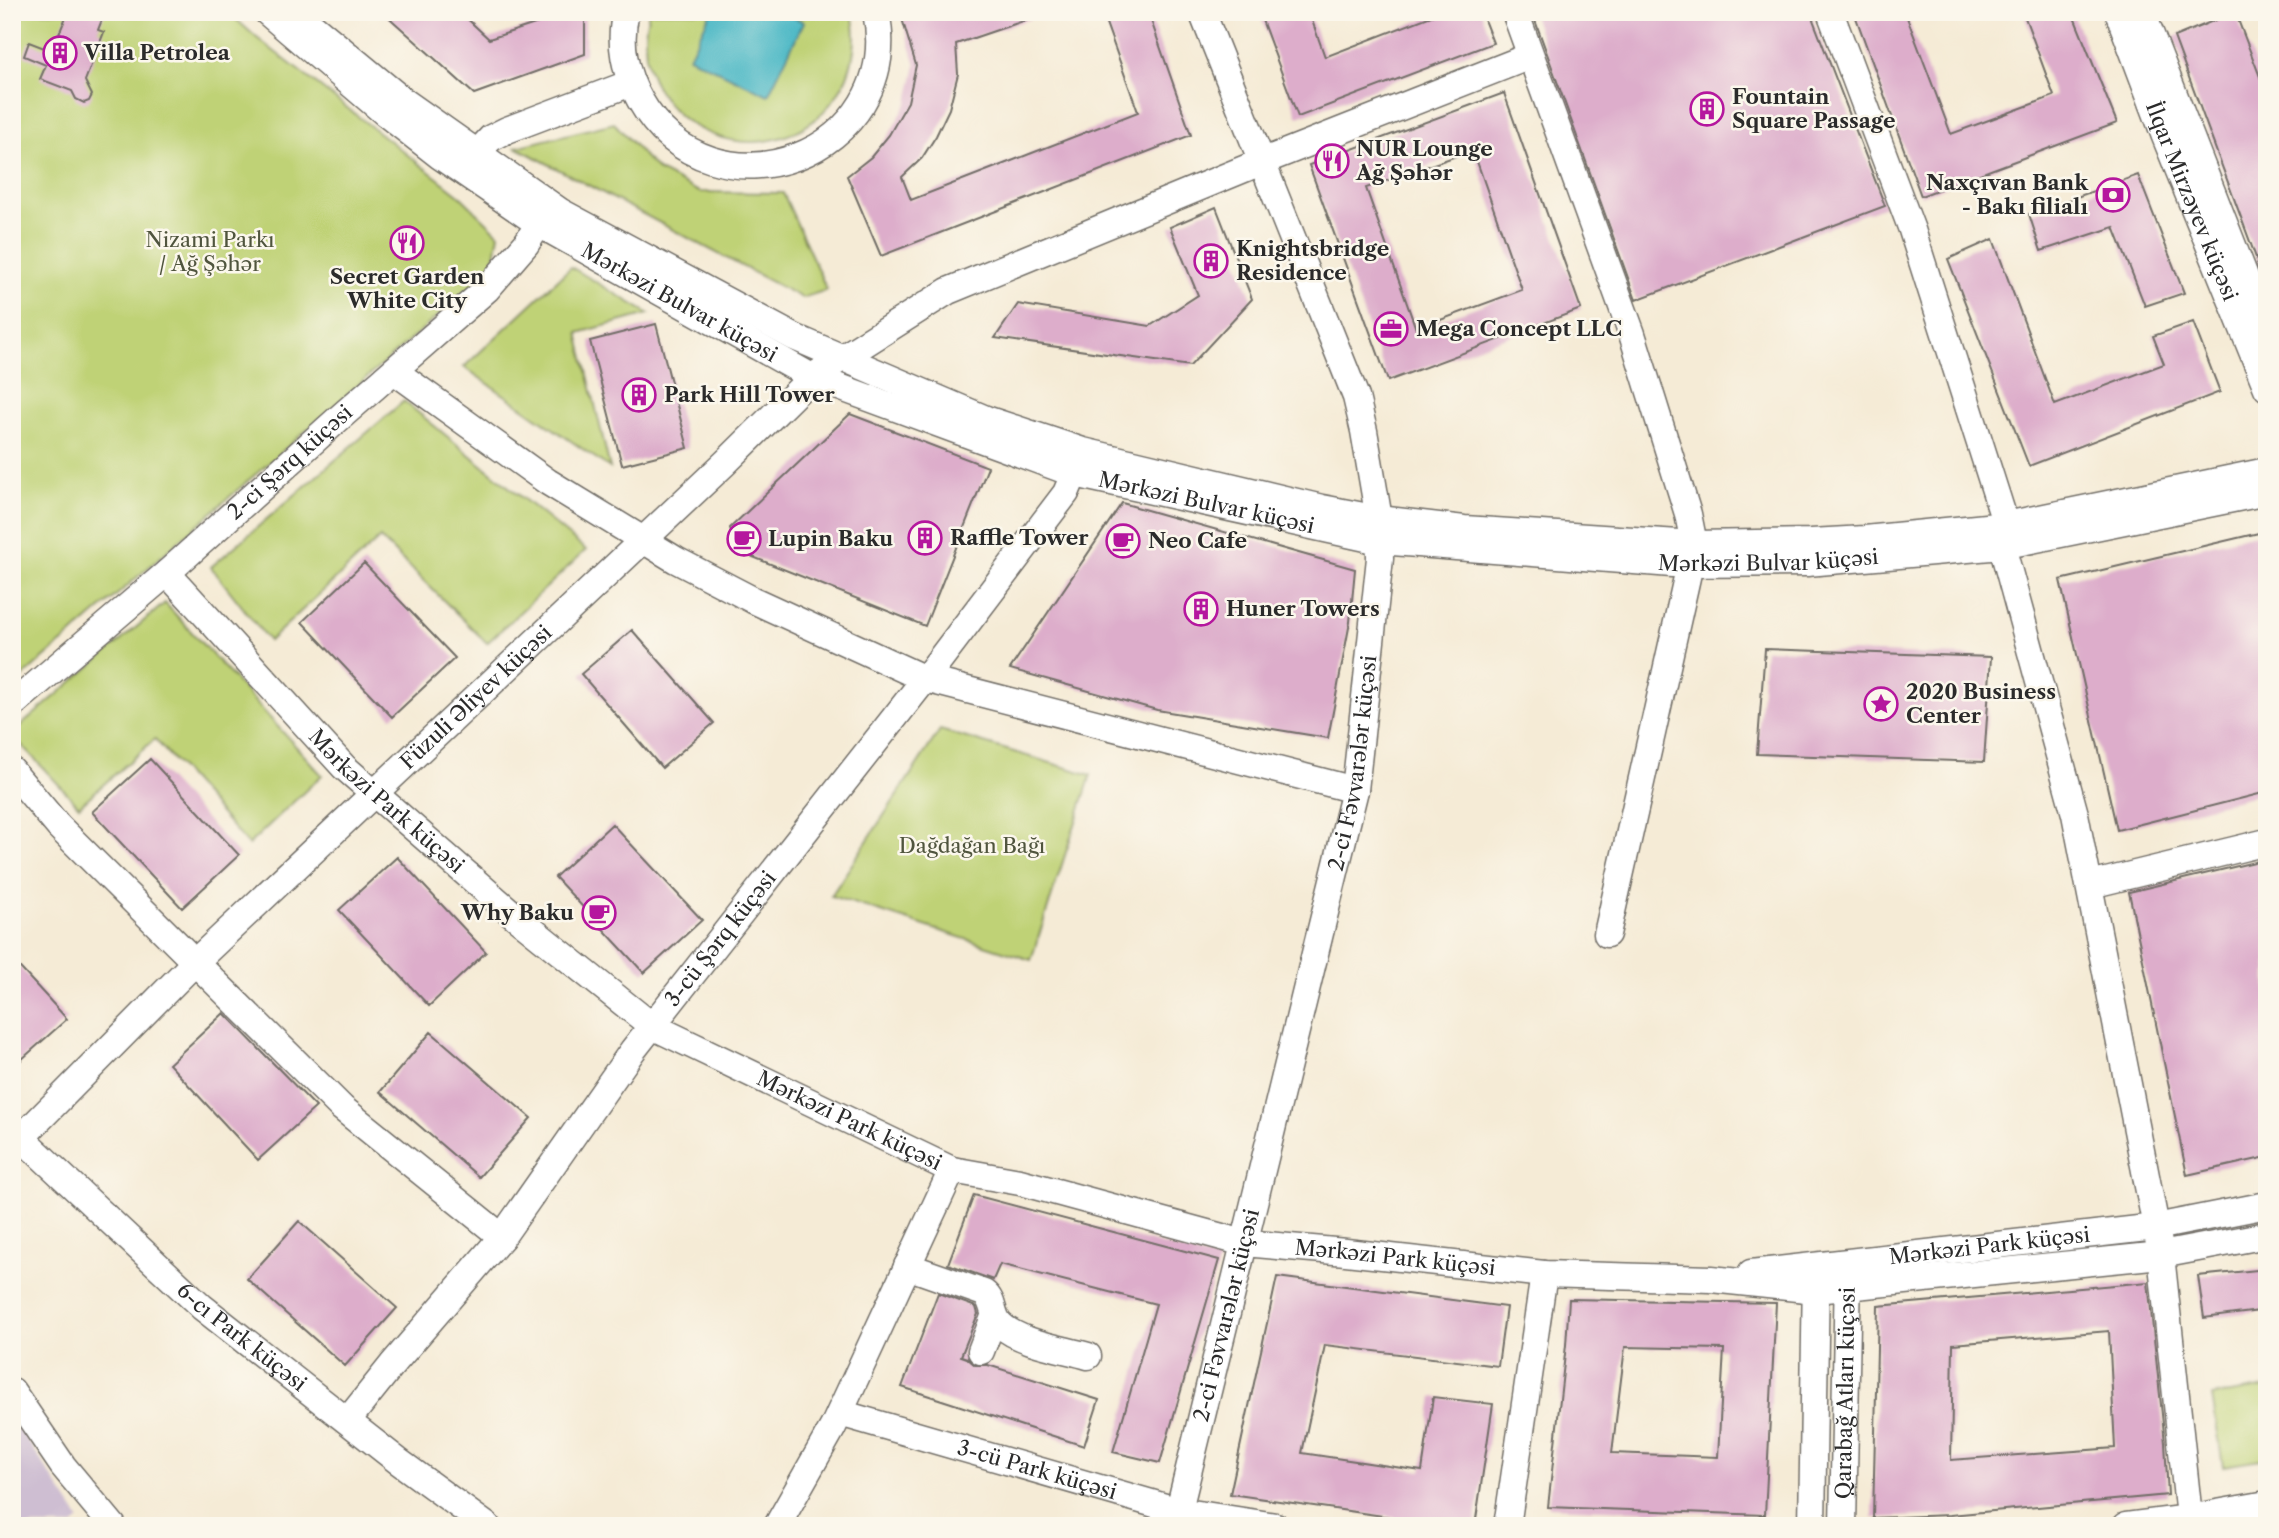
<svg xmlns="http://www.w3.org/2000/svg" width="2279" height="1538" viewBox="0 0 2279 1538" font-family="'Libre Caslon Text',serif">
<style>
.industrial{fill:#cebed2}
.green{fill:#bfd276;stroke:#757e50;stroke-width:2}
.water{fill:#4ab7c5;stroke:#3a7178;stroke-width:2}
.building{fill:#ddadcb;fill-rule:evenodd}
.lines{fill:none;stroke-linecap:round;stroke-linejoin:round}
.minor-casing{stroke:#726e67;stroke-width:29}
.minor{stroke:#fff;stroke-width:26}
.labels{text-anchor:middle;stroke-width:5;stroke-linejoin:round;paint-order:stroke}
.poi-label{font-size:21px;font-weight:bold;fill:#2b2b2b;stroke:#fbf7ec;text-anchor:start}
.street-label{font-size:21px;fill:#2b2b2b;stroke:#fbf7ec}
.park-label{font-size:21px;fill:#50553e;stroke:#fbf7ec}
</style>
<rect width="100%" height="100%" fill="#fbf7ec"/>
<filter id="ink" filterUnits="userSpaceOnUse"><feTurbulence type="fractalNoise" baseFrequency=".0143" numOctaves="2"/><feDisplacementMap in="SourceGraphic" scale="14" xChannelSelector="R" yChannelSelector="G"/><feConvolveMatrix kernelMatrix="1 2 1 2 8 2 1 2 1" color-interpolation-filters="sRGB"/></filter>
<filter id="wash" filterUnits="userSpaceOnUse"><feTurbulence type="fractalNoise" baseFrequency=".00686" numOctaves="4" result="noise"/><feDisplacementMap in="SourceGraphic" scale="28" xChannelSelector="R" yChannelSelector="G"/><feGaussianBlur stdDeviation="1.57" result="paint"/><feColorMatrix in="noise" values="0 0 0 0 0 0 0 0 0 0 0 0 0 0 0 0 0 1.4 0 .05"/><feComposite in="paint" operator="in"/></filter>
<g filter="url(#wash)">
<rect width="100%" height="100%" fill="#f5ebd6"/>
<!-- industrial -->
<path class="industrial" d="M12,1417L80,1520L72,1526H12Z"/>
<!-- green -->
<path class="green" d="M12,12H228L257,38L458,194L499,234L493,268L12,686Z
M649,12H851C859,35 854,64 843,85C782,196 618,130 649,12Z
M614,123L657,170L699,192L783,193L827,290L802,298L516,147Z
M571,267L649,314L578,333L610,468L464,367Z
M404,401L586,550L487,643L380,538L269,641L211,567Z
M165,603L322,775L248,845L155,739L79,806L12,735V733Z
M940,730L1091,775L1031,960L831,896Z
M2267,1387V1459L2223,1466L2212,1396Z"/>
<!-- water -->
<path class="water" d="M711,12H784L804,22L768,95L689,57Z"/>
<g id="blocks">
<!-- building -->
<path class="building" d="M68,12H105L98,30L104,32L85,81L92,95L89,101L84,103L76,99L72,91L40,79L46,65L24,56L29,42L52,51Z
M383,12H460L489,39L572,12H585V54L474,94Z
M900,12H1041V15L956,44L958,74L949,109L936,136L922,158L902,177L911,200L1138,112L1102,12H1148L1191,135L881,256L847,176L871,157L889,135L908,102L916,65Z
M1259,12H1309L1325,57L1434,15L1433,12H1481L1493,43L1298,117Z
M1532,12H1810L1885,206L1636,300Z
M1854,12H1905L1951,134L2054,96L2023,12H2072L2117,123L1921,196Z
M2235,12L2267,95L2265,282L2174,37Z
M1504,93L1581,309L1388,381L1309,165ZM1473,150L1522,290L1416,329L1366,188Z
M2138,175L2184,293L2145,306L2114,227L2041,251L2029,214Z
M1216,207L1252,299L1190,366L995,338L1018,304L1150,326L1198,295L1170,227Z
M1993,239L2055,405L2164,364L2153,336L2193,322L2220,392L2029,466L1948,259Z
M656,324L688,448L622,465L590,341Z
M850,414L988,467L925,626L738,551L730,528Z
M1122,503L1355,569L1350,622L1328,738L1157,710L1010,669Z
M2267,531V792L2117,830L2060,580Z
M364,563L455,658L392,717L302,622Z
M632,630L714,723L662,768L581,674Z
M1765,649L1991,657L1984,762L1757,754Z
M150,759L239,855L182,908L92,812Z
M612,824L702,920L644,973L555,877Z
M397,857L486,952L429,1006L339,910Z
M2267,859V1157L2187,1175L2129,892Z
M12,959L67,1019L12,1068Z
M224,1013L316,1107L258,1160L169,1064Z
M431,1032L531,1118L479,1177L380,1092Z
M974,1195L1219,1260L1160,1463L1113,1452L1156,1304L1000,1264L993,1280L948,1264Z
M299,1221L397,1308L345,1366L247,1279Z
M2267,1269V1310L2204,1318L2198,1276Z
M1277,1277L1506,1307L1498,1366L1325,1345L1302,1453L1422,1471L1433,1397L1493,1404L1475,1526H1452L1230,1494Z
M2148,1282L2165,1443L2168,1495L1950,1515L1873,1518L1878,1306ZM2109,1331L2115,1448L1951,1460L1953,1344Z
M938,1293L976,1307L978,1314L961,1356L967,1358L975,1365H988L1099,1400L1084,1446L902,1387Z
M1569,1299L1776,1303L1765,1515L1548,1507L1566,1345ZM1625,1347L1724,1349L1718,1457L1612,1453Z"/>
</g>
</g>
<g filter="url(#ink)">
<use href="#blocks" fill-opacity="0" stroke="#726e67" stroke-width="2"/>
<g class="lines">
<defs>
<g id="minor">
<path id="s1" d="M267,12L385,113L440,156L539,224L812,377L1075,474L1380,541L1672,564L1807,563L2002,546L2267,492"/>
<path d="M296,12L401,99L561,212L794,337L986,419L1083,451L1322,508L1379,519L1464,529L1694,544L1811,542L1865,539L2006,525L2267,471"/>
<path d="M626,12C618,42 625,74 640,100C712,227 906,154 876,12"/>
<path d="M1515,12L1632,334L1688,514L1694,544"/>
<path d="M1830,12L1912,230L2006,525"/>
<path id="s2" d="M2118,12L2164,134L2267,388"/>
<path d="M2142,12L2267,333"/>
<path d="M477,153L491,138L507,130L631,83"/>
<path d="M394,371L548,482L676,560L753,600L925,679L1355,790"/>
<path d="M2002,546L2075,814L2156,1227L2161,1255L2190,1526"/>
<path id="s3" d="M167,573L344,767L516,917L652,1026L952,1170L1020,1182L1244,1243L1346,1252L1544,1274L1711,1279L1816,1290L2161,1255L2267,1235"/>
<path id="s4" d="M12,705L167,573L337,420L487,289L526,244L547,211"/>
<path d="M12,771L59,827L342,1108L502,1237"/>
<path d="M2090,885L2267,842"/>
<path d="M1607,934L1690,564"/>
<path id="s5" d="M12,1129L202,1307L398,1461L487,1526"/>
<path id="s6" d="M22,1137L194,963L725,463L812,377L948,291L1261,162L1530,56"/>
<path d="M907,1266L984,1293C995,1301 991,1316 1001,1325C1020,1343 1064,1349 1088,1356"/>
<path id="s7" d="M1751,1273L2156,1227L2267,1205"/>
<path d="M981,1351L994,1317"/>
<path d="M12,1391L63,1466L113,1526"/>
<path id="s8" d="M840,1413L1179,1511L1276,1526"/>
<path id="s9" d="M348,1420L392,1365L502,1237L633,1050L925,679L1066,493L1080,460"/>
<path d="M777,1526L833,1427L952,1170"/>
<path id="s10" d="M1175,1526L1355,790L1380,558L1379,519L1364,431L1356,397L1202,12"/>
<path d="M1507,1526L1544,1274"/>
<path d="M1812,1526L1816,1273"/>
<path id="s11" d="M1843,1526L1848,1272"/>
<path d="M2126,1526L2189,1518L2267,1504"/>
</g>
</defs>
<!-- minor casing -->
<use href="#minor" class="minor-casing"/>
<!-- minor -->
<use href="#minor" class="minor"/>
</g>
</g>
<!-- icons -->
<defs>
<symbol id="building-ring" viewBox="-11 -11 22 22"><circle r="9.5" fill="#fbf7ec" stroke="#b5179e" stroke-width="1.5"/><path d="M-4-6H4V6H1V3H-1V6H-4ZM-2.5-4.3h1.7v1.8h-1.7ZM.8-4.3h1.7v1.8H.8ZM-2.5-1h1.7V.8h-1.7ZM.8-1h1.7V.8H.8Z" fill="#b5179e"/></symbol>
<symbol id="restaurant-ring" viewBox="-11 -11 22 22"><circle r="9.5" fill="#fbf7ec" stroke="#b5179e" stroke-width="1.5"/><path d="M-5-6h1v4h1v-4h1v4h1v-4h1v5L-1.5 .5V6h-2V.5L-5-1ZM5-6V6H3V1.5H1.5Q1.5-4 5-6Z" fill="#b5179e"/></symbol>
<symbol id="bank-ring" viewBox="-11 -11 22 22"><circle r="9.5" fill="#fbf7ec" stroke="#b5179e" stroke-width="1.5"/><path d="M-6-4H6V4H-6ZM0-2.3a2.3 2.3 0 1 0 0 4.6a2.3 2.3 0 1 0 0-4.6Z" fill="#b5179e"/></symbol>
<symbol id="office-ring" viewBox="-11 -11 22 22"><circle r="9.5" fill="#fbf7ec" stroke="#b5179e" stroke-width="1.5"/><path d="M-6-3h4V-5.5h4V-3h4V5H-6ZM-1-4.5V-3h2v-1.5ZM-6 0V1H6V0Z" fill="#b5179e"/></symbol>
<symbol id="cafe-ring" viewBox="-11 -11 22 22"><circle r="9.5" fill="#fbf7ec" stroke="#b5179e" stroke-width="1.5"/><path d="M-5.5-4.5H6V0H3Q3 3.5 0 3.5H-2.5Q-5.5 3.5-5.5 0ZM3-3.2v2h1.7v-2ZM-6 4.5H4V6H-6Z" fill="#b5179e"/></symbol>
<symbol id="sight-ring" viewBox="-11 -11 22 22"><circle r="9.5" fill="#fbf7ec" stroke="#b5179e" stroke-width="1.5"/><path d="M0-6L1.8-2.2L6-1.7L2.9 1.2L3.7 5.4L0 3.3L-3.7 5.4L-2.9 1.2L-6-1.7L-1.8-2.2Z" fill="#b5179e"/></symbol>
</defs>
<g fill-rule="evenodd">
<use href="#building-ring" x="41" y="34" width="38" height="38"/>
<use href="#building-ring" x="1688" y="90" width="38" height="38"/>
<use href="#restaurant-ring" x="1313" y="142" width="38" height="38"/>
<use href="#bank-ring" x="2094" y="176" width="38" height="38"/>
<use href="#restaurant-ring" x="388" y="224" width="38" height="38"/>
<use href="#building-ring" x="1192" y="242" width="38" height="38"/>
<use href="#office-ring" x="1372" y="310" width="38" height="38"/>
<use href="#building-ring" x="620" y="376" width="38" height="38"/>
<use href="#building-ring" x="906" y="519" width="38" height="38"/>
<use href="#cafe-ring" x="725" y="520" width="38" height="38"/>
<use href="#cafe-ring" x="1104" y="522" width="38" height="38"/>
<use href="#building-ring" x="1182" y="590" width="38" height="38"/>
<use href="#sight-ring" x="1862" y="685" width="38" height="38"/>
<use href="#cafe-ring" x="580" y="894" width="38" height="38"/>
</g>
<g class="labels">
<!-- poi labels -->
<g class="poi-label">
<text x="84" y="60">Villa Petrolea</text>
<text x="1732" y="104">Fountain<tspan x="1732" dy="24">Square Passage</tspan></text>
<text x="1356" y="156">NUR Lounge<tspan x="1356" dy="24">Ağ Şəhər</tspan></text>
<text x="2088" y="190" text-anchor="end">Naxçıvan Bank<tspan x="2088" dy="24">- Bakı filialı</tspan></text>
<text x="1236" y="256">Knightsbridge<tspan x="1236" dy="24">Residence</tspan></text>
<text x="407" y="284" text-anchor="middle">Secret Garden<tspan x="407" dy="24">White City</tspan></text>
<text x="1416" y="336">Mega Concept LLC</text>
<text x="664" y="402">Park Hill Tower</text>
<text x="950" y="545">Raffle Tower</text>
<text x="768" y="546">Lupin Baku</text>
<text x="1148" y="548">Neo Cafe</text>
<text x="1226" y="616">Huner Towers</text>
<text x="1906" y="699">2020 Business<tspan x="1906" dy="24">Center</tspan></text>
<text x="574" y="920" text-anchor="end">Why Baku</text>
</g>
<!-- street labels -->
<g class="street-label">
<text dy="7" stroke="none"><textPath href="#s2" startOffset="203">İlqar Mirzəyev küçəsi</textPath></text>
<text dy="7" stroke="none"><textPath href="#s1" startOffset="506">Mərkəzi Bulvar küçəsi</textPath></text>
<text dy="7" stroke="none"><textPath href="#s4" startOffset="369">2-ci Şərq küçəsi</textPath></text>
<text dy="7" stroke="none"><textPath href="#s1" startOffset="1073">Mərkəzi Bulvar küçəsi</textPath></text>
<text dy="7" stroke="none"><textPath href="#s1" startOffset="1640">Mərkəzi Bulvar küçəsi</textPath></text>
<text dy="7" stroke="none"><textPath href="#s6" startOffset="632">Füzuli Əliyev küçəsi</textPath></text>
<text dy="7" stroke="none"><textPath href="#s10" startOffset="784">2-ci Fəvvarələr küçəsi</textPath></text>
<text dy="7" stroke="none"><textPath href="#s3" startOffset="317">Mərkəzi Park küçəsi</textPath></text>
<text dy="7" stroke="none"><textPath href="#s9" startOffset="609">3-cü Şərq küçəsi</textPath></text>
<text dy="7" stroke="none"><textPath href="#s3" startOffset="884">Mərkəzi Park küçəsi</textPath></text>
<text dy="7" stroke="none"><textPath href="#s7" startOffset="240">Mərkəzi Park küçəsi</textPath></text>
<text dy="7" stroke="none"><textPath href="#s3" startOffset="1451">Mərkəzi Park küçəsi</textPath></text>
<text dy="7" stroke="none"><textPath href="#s10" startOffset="217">2-ci Fəvvarələr küçəsi</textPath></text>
<text dy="7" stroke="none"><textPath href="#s5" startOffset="310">6-cı Park küçəsi</textPath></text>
<text dy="7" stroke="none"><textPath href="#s11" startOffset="133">Qarabağ Atları küçəsi</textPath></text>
<text dy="7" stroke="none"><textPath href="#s8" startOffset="205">3-cü Park küçəsi</textPath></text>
</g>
<!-- park labels -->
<g class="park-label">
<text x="210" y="247">Nizami Parkı<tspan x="210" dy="24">/ Ağ Şəhər</tspan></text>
<text x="972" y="853">Dağdağan Bağı</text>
</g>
</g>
<!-- margin -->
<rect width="2279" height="1538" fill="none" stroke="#fbf7ec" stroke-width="42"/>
</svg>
